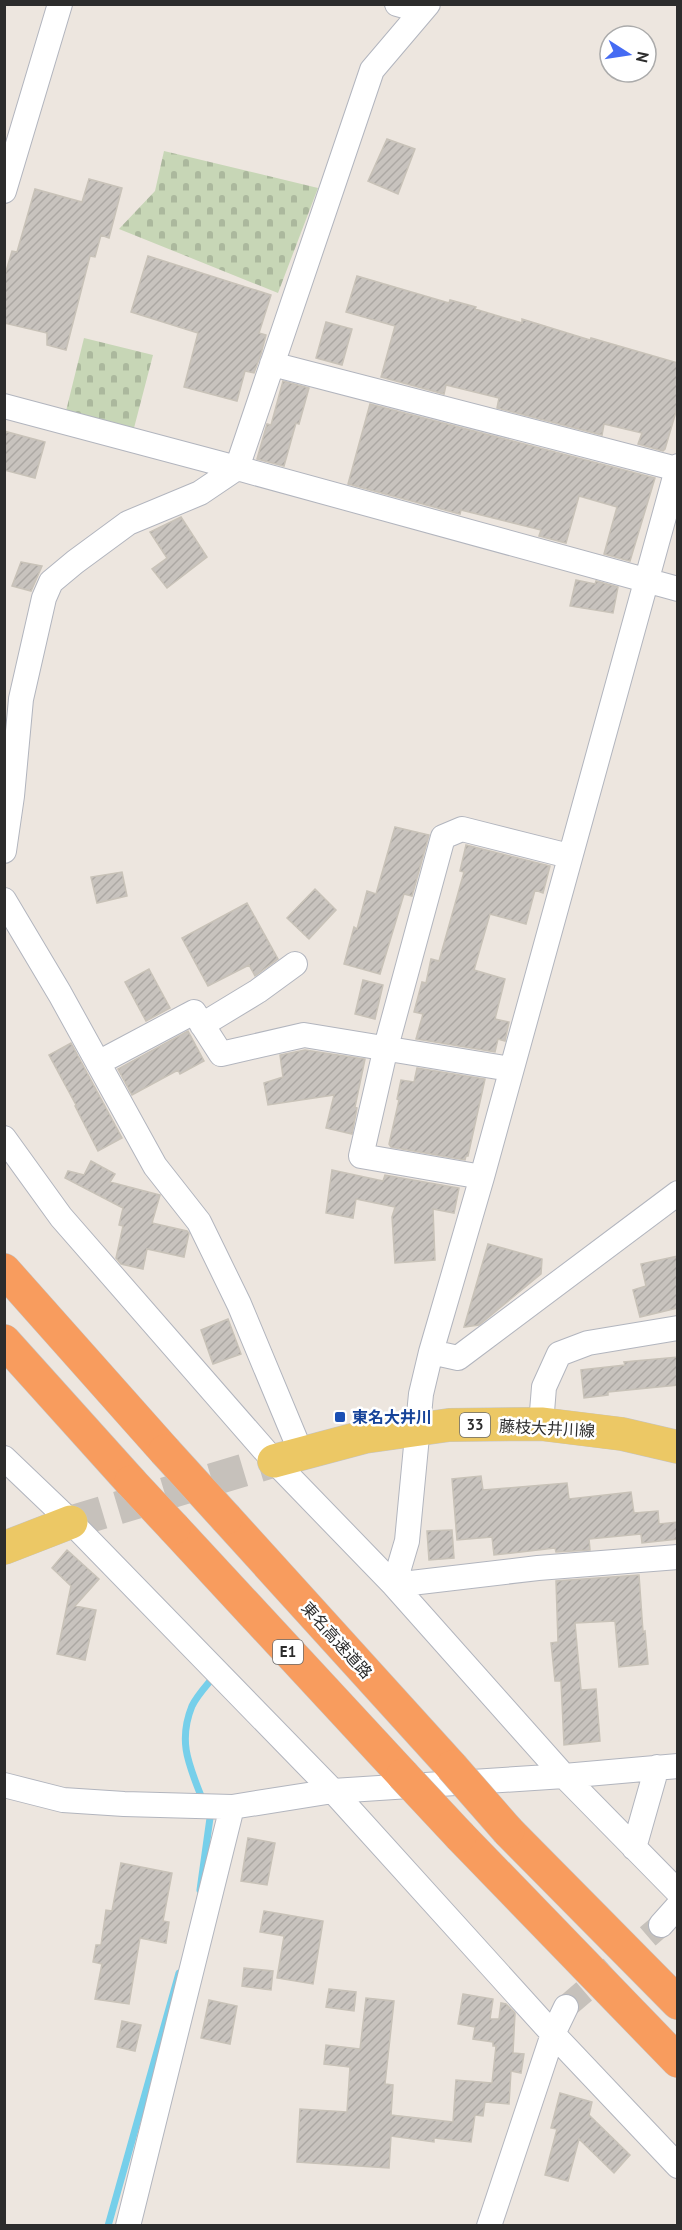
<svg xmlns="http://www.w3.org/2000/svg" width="682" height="2230" viewBox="0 0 682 2230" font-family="'PT Sans','Noto Sans JP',sans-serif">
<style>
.cemetery{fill:url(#cemetery-stones)}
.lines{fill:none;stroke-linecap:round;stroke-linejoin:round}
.stream{stroke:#76cfea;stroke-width:7}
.building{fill:url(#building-hatch);stroke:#c8c2b8;stroke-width:1.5}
.street-tunnel{stroke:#c6c1bb;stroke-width:24;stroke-dasharray:24 12;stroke-linecap:butt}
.primary-tunnel{stroke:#c6c1bb;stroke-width:33;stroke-dasharray:33 16;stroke-linecap:butt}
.street-casing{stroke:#b2b5be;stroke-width:26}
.primary-casing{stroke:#c4c4c4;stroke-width:34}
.highway-casing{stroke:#c4c4c4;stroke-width:34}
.street{stroke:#fff;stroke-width:24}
.primary{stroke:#ecc865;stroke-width:33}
.highway{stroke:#f89c5e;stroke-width:33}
.highway-bridge-casing{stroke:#c4c4c4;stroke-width:34;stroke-linecap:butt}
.highway-bridge{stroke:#f89c5e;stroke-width:33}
.transit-dot{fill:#1a4fb4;stroke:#fff;stroke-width:2}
.labels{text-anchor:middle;stroke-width:5;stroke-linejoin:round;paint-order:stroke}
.shield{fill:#fff;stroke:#6b6b6b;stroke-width:1.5}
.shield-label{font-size:15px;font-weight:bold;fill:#2c2c2c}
.transit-label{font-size:16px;font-weight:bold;fill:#164399;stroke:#fff;text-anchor:start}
.street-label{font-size:16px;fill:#2c2c2c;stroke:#fff}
</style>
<defs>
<pattern id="cemetery-stones" width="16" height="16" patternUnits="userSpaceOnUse" patternTransform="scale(1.5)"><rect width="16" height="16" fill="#c7d6b6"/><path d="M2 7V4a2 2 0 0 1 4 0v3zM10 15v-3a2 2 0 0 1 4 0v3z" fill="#abb89d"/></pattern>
<pattern id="building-hatch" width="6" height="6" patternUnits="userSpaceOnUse" patternTransform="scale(1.5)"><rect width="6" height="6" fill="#c8c3be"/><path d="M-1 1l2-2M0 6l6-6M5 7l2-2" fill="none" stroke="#aca8a3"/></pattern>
</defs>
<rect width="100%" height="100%" fill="#ede6df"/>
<!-- cemetery -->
<path class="cemetery" d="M164,151L318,188L278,293L119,229L155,191Z
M84,338L153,355L134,428L66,411Z"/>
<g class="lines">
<!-- stream -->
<path class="stream" d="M203,1801C190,1767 177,1743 192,1706C197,1695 208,1684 215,1675
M200,1890L210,1818L208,1812
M108,2226L179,1973"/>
</g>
<!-- building -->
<path class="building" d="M387,139L415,149L398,194L368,181Z
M89,179L122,188L109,238L101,235L95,257L90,256L66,350L47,345V333L4,323V278L12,251L17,252L35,189L82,202Z
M148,256L271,295L259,333L266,335L261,354L254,373L245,371L237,401L184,387L198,333L131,312Z
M357,276L449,303L450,300L476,307L475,309L522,323V319L590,340L591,338L678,363V405L665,449L663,451L638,444L642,433L604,424L602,435L497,408L499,398L446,385L444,394L381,377L395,326L346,312Z
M326,322L352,329L342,365L316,358Z
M283,381L309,388L299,424L296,423L284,466L257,459L267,424L271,425Z
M370,404L655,478L630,561L604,554L617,507L579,496L566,543L539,536L541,530L461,510L460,514L348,484Z
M4,431L45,442L35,478L4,470Z
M181,517L207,557L167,588L152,569L167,558L150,532Z
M21,562L42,566L31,591L12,586Z
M576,580L595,584L596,581L618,587L613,613L570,606Z
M395,827L429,835L412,896L404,894L380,974L344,964L354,927L357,929L367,891L376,894Z
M466,845L550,866L543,893L535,890L526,924L490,914L474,970L505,979L495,1019L509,1022L505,1041L498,1039L495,1052L416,1039L423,1014L414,1012L422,982L426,983L431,959L439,961L464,872L460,871Z
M122,872L127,896L97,903L91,877Z
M315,889L336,910L309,939L287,918Z
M247,903L278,959L255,976L249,965L208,986L182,938Z
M149,969L170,1008L146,1021L125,982Z
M363,980L383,985L375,1019L355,1014Z
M188,1031L204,1061L180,1074L178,1070L132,1095L118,1069Z
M71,1043L122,1138L98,1151L75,1106L76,1105L49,1055Z
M305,1050L365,1059L355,1107L357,1108L352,1134L326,1128L334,1095L268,1105L264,1083L283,1077L280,1055Z
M417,1068L485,1079L468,1156H466L465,1160L391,1147L389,1144L399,1100L397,1099L401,1080L414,1082Z
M91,1161L115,1174L110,1182L160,1195L152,1223L187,1231L189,1233L184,1257L147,1249L143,1269L121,1264L116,1258L123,1226L119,1225L123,1208L65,1178L68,1171L84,1175Z
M332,1170L383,1181L385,1175L459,1188L454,1213L433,1209L435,1260L395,1263L392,1217L395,1207L356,1199L353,1218L326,1213Z
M488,1244L542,1259L541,1274L479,1325L464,1327Z
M678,1256V1308L640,1317L633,1290L646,1286L641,1264Z
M228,1319L241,1354L213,1364L201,1330Z
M678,1357V1385L608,1392V1395L584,1398L581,1370L625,1365L624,1362Z
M481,1476L483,1490L567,1483L569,1499L631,1492L634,1513L658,1511L659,1524L678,1522V1539L642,1543L641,1534L589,1539L590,1550L556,1552L555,1548L494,1555L492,1537L457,1540L452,1479Z
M452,1530L454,1558L429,1560L427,1531Z
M67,1550L99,1579L75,1606L96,1610L85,1660L57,1654L71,1586L52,1568Z
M639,1575L643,1632L645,1631L648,1664L619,1667L615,1621L575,1623L581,1690L596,1689L600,1741L564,1745L561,1681H555L551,1643L558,1642L556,1581Z
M248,1838L275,1843L267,1885L241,1881Z
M121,1863L172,1873L163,1921L169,1922L166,1943L140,1938L129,2004L95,1999L102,1964L93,1962L96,1945H101L106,1910L112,1911Z
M264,1911L323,1921L313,1984L277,1978L284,1936L260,1932Z
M244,1968L273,1971L271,1990L242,1986Z
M329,1989L356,1992L354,2011L326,2007Z
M463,1994L493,1999L490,2019H499L501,2003L506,2004L515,2013L513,2053L524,2054L521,2073L511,2071L509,2104L485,2102L483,2116L475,2115L471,2142L434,2138V2142L391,2136L389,2168L297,2162L300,2109L347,2112L350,2067L324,2064L326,2045L360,2049L366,1998L394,2001L385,2084L393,2085L391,2115L453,2122L456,2080L492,2083L496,2046H493V2042L473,2039L475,2027L458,2024Z
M209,2000L237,2006L230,2044L201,2038Z
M122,2021L141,2025L135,2051L117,2047Z
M560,2093L592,2102L589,2115L630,2155L614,2173L579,2139L568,2181L545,2175L557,2129L551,2128Z"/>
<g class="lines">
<!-- street-tunnel -->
<path class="street-tunnel" d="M566,2007L661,1925"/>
<!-- primary-tunnel -->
<path class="primary-tunnel" d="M71,1522L274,1461"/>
<defs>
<path id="street" d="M397,4L422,11
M4,191L60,4
M272,364L677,469
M4,406L237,468L678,589
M678,466L482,1177L431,1352L421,1394L407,1541L394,1585L538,1568L678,1557
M4,851L12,796L21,699L44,598L51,582L75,562L128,523L200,493L237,468L372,70L428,4
M4,900L60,994L155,1166L199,1222L239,1304L302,1455
M202,1025L258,991L295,964
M98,1063L194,1012L221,1054L304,1035L510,1069
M4,1138L61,1217L274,1461L394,1585L564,1776L678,1892
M482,1177L361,1156L386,1047L443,837L462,829L569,856
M431,1352L458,1358L678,1193
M541,1424L544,1387L559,1354L588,1343L678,1328
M4,1458L71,1522L333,1791L553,2034L678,2166
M4,1785L63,1800L124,1804L232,1807L333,1791L564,1776L678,1766
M634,1848L657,1767
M661,1925L678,1906
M128,2226L232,1807
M489,2226L553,2034L566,2007"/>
<path id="primary" d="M274,1461L364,1437L449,1425L541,1424L622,1434L678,1447
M4,1548L71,1522"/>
<path id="highway" d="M4,1270L165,1451
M4,1341L131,1482
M226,1518L452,1767
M174,1528L403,1775
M508,1831L678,2003
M460,1836L678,2061"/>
</defs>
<!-- street casing -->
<use href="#street" class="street-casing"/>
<!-- primary casing -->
<use href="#primary" class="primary-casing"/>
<!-- highway casing -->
<use href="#highway" class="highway-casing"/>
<!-- street -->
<use href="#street" class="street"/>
<!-- primary -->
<use href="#primary" class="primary"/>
<!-- highway -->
<use href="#highway" class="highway"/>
<defs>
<path id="highway-bridge" d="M165,1451L226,1518
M131,1482L174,1528
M452,1767L508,1831
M403,1775L460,1836"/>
</defs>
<!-- highway-bridge casing -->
<use href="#highway-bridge" class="highway-bridge-casing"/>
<!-- highway-bridge -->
<use href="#highway-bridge" class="highway-bridge"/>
</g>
<!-- markers -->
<rect class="transit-dot" x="334" y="1411" width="12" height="12" rx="3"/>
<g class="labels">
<!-- shield labels -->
<g class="shield">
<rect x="460" y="1413" width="30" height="24" rx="4.5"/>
<rect x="273" y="1640" width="30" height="24" rx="4.5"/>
</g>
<g class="shield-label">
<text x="475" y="1430">33</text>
<text x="288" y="1657">E1</text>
</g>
<!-- transit labels -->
<g class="transit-label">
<text x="352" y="1423">東名大井川</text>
</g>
<!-- street labels -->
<g class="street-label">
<text transform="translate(547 1428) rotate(3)" y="6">藤枝大井川線</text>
<text transform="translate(337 1640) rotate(48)" y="6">東名高速道路</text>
</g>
</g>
<!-- border -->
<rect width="682" height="2230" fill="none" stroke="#2c2c2c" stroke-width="12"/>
<!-- north arrow -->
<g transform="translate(628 54) rotate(102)"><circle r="28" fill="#ffffff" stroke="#ababab" stroke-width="1.5"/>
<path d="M0-4.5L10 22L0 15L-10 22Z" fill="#456bf3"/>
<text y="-9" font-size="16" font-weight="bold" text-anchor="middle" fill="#2c2c2c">N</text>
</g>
</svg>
